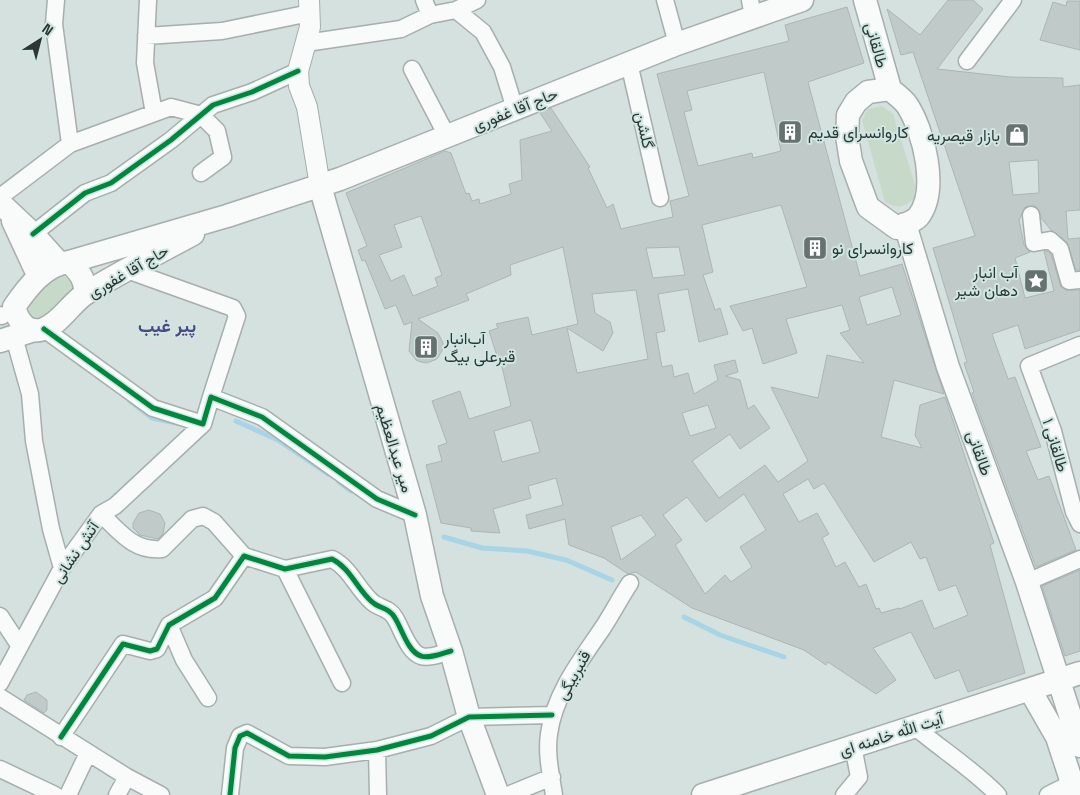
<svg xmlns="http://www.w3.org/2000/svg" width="1080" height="795" viewBox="0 0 1080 795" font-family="'Space Grotesk',Vazirmatn,sans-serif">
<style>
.green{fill:#c7d9c9}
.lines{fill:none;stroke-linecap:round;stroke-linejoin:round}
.stream{stroke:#a7d5e5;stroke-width:5}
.building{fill:#c0cac9;stroke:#acb6b5;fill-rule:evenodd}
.minor-casing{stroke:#a6afad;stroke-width:19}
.tertiary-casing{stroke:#a6afad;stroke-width:22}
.secondary-casing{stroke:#a6afad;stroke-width:25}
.minor{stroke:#f9fafa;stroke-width:16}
.tertiary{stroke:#f9fafa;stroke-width:20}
.secondary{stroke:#f9fafa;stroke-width:22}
.cycleway-casing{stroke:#cfe6e1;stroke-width:8}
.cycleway{stroke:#00873e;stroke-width:5}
.labels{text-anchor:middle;stroke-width:4;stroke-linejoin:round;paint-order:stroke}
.street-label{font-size:16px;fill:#2d3635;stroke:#cfe6e1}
.poi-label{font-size:16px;fill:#2d3635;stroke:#cfe6e1;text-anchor:start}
.neighbourhood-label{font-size:18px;font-weight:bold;fill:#4f4684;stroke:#cfe6e1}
</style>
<rect width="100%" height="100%" fill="#d4e1de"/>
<!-- green -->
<path class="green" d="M882,106L893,114L915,185L914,198C904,208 897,209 885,202L862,120L868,109Z
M61,274L69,280L74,291L69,303L39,320L32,318L28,313C32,292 43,285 61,274Z"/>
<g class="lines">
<!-- stream -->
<path class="stream" d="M130,401L152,418L176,423
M236,421L278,440L328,474
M339,482L351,491
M444,537L482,548L527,551L566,560L612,580
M684,617L720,635L784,657"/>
</g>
<!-- building -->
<path class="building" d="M948,0H973L983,9L937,69L1010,77L1063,78V87L1080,85V210L1066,211L1068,239L1080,238V270H1076L1067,242L1051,230L1041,218L1039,210L1035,206L1025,207L1019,220L1024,245L1030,252L1015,258L1025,298L1054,291L1044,251H1047L1051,254L1061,287L1066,290H1080V330L1025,349L1018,325L992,334L1008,379L1015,377L1041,447L1026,451L1038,480L1049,476L1076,550L1036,567L972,393L974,392L964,363L967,362L933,248L975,236L913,52L901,55L887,9L920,35ZM1038,160L1039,193L1013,195L1009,162Z
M1067,1H1080V50L1040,40L1053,2L1066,6Z
M847,7L864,63L808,82L860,276L902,264L944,394L894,380L881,437L922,448L915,435L920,405L945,397L994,543L990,545L1025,673L968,692L959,670L935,679L911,632L873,648L896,680L876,694L828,662L826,665L804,650L692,608L636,572L628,574L604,558L569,545L565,519L529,529L526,515L563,505L556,478L528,486L531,498L493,509L500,533L471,531V528L441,523L426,465L442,461L438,446L447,443L432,401L460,391L469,419L511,406L500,358L498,359L489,331L498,328L496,324L528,317L532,335L578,324L563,247L510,265L511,275L466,294L469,300L418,319L438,333L443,343V349L437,359L427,363L421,362L416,360L409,351L412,322L404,325L396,305L385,309L365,260L362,261L358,250L367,246L346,193L445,151L451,153L466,194L469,193L472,201L479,199L480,204L511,194L509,184L522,180L520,140L552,131L540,113L551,108L590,167L588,168L607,208L613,204L621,229L673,217L670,201L689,196L657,74L789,41L785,25ZM764,72L781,151L753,158L752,153L698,166L684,112L692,110L687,91ZM781,205L807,287L730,306L743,331L752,328L763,364L797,353L786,319L842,305L850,330L840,333L864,363L827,355L818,398L771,387L808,461L778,482L765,465L719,498L692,461L730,434L740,449L770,428L754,405L748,409L740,380L725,376L738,372L735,360L714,365L718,380L694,394L688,373L674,377L672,365L662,367L656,333L665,331L658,294L688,289L699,342L728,334L720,308L715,310L703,275L713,272L702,225ZM421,216L442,275L435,278L438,286L413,296L404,275L391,281L379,255L402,247L394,225ZM679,247L685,275L653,278L646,248ZM892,287L901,315L867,325L859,297ZM636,290L648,359L577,373L567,328L603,351L613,333L610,322L595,313L592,294ZM708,405L716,428L690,436L682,413ZM531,420L540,452L502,462L494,431ZM808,479L814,489L824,483L874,562L911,542L920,559L926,557L939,591L956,585L968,615L934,629L922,600L900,609L899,608L881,613L879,608L876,609L866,584L859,587L845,562L836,567L822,538L829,534L817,513L799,522L783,494ZM744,494L766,530L740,547L752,567L731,582L725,575L705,594L675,545L682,540L663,515L687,497L706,522ZM641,515L656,535L621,560L611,527Z
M149,510L160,514L165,523L163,534L158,539L140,535L133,528V523L139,513Z
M1080,570V651L1065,656L1042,586Z
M36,692L47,700V710L44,713L24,700L27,695Z"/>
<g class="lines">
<defs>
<path id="minor" d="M56,0L54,24L70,144
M148,0L145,63L154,113
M424,0L430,15
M665,0L677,44
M750,0L753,17
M456,10L477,0
M146,36L222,31L310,13
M306,43L401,29L430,15L456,10L483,32L502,67L515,109
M967,61L1013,0
M629,63L660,198
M412,69L447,136
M0,197L70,144L171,107L201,115L217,131L223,157L201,173
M1031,215L1034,243L1050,240L1060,249L1069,281L1080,280
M33,234L85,193L111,183L171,140L213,105L252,92L298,71
M127,270L233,308L237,316L211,397
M0,315L2,316
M44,329L153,408L203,424L211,397L262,417L377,499L415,515
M14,337L30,394L34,441L51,529L62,568
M1080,345L1029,366L1053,431L1074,512L1080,524
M101,514C120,532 134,552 162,549L192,519L203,516L214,522L244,556
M285,569L342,683
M1027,582L1080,559
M0,616L19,645
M169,625L184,660L208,698
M0,683L62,568L101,514L115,506L203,424
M0,697L127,777L161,795
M915,727C942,750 973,769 998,795
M61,737L123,644L150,651L157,649L169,625L215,598L244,556L285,569L332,559C350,568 356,587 371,601C379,609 389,607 395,618C402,629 408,652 421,656C429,659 443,653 451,651
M377,750L378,795
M0,769L55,795
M68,795L88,753
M117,795L127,777
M230,795L235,748L240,736L247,733L289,756L325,757L377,750L431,736L469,717L552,715
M508,795L552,777
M554,795C551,775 546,754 549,734C554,695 580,661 602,629C612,614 620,598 630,583
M844,795L859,777L853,746
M1048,795L1072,783"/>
<path id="tertiary" d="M309,0L310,27L298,71L299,86L307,107L320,186"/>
<path id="secondary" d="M865,0L890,89
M890,89C895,94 903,99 907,105C924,131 939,191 918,217C913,222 904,225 897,228L868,207L851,161L847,136L848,115L856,102L868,92Z
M320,186L415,515L432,596L451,651L469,717L498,795
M0,203L33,234L59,263
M13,221L39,277
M905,224L948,367L1027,582L1080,746
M69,262L227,216L340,179L677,44L802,0
M86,293C84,278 80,272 69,262C45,264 27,288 14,307C18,321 27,335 44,329C62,322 72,301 88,292C122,271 158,253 193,234
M0,341L34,330
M1030,690L1057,737L1076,795
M703,795L1080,673"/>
</defs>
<!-- minor casing -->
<use href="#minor" class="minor-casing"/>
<!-- tertiary casing -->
<use href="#tertiary" class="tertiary-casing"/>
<!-- secondary casing -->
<use href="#secondary" class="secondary-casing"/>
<!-- minor -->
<use href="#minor" class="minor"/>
<!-- tertiary -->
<use href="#tertiary" class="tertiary"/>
<!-- secondary -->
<use href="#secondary" class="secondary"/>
<defs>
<path id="cycleway" d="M33,234L85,193L111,183L171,140L213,105L252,92L298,71
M44,329L153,408L203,424L211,397L262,417L377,499L415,515
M61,737L123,644L150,651L157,649L169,625L215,598L244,556L285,569L332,559C350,568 356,587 371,601C379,609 389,607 395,618C402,629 408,652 421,656C429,659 443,653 451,651
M230,795L235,748L240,736L247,733L289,756L325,757L377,750L431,736L469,717L552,715"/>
</defs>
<!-- cycleway casing -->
<use href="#cycleway" class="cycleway-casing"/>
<!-- cycleway -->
<use href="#cycleway" class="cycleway"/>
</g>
<!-- icons -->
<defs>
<symbol id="building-square" viewBox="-11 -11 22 22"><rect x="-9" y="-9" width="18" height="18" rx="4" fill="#677270" stroke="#cfe6e1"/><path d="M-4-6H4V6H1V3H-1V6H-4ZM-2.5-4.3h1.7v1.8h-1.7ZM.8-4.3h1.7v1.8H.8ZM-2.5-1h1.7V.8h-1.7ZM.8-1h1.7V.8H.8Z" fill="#fff"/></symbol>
<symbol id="shop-square" viewBox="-11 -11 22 22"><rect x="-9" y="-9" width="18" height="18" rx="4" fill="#677270" stroke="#cfe6e1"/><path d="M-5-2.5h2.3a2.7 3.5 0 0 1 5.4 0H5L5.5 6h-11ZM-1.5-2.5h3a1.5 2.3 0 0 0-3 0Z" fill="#fff"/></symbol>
<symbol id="sight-square" viewBox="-11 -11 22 22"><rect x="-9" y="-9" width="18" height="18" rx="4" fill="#677270" stroke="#cfe6e1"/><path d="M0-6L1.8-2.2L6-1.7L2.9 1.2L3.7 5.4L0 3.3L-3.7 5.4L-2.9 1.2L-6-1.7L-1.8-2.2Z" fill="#fff"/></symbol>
</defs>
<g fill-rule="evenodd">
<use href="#building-square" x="776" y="118" width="28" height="28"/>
<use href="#shop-square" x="1003" y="121" width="28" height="28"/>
<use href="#building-square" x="801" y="234" width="28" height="28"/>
<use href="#sight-square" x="1022" y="267" width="28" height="28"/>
<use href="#building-square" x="412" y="333" width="28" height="28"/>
</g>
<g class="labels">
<!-- street labels -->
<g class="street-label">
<text transform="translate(877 45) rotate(74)" y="6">طالقانی</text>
<text transform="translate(515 109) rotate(-22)" y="6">حاج آقا غفوری</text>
<text transform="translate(645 130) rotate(77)" y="6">گلشن</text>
<text transform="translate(128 271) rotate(-30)" y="6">حاج آقا غفوری</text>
<text transform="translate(1056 445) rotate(73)" y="6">طالقانی ۱</text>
<text transform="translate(395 448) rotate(73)" y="6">میر عبدالعظیم</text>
<text transform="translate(980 453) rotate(70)" y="6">طالقانی</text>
<text transform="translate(75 552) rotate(-56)" y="6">آتش نشانی</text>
<text transform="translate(573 675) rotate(-61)" y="6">قنبربیگی</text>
<text transform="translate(891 734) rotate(-18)" y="6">آیت الله خامنه ای</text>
</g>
<!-- poi labels -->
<g class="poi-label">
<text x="808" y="138">کاروانسرای قدیم</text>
<text x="1000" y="141" text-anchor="end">بازار قیصریه</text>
<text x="832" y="254">کاروانسرای نو</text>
<text x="1018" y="278" text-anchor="end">آب انبار<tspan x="1018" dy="18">دهان شیر</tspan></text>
<text x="444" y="344">آب‌انبار<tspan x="444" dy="18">قبرعلی بیگ</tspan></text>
</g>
<!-- neighbourhood labels -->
<g class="neighbourhood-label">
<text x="167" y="332">پیر غیب</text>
</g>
</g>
<!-- north arrow -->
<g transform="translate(40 40) rotate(36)" stroke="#cfe6e1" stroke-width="4" paint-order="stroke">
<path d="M0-4L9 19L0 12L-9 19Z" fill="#2d3635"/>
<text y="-8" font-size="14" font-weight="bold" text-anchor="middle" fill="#2d3635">N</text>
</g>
</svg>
